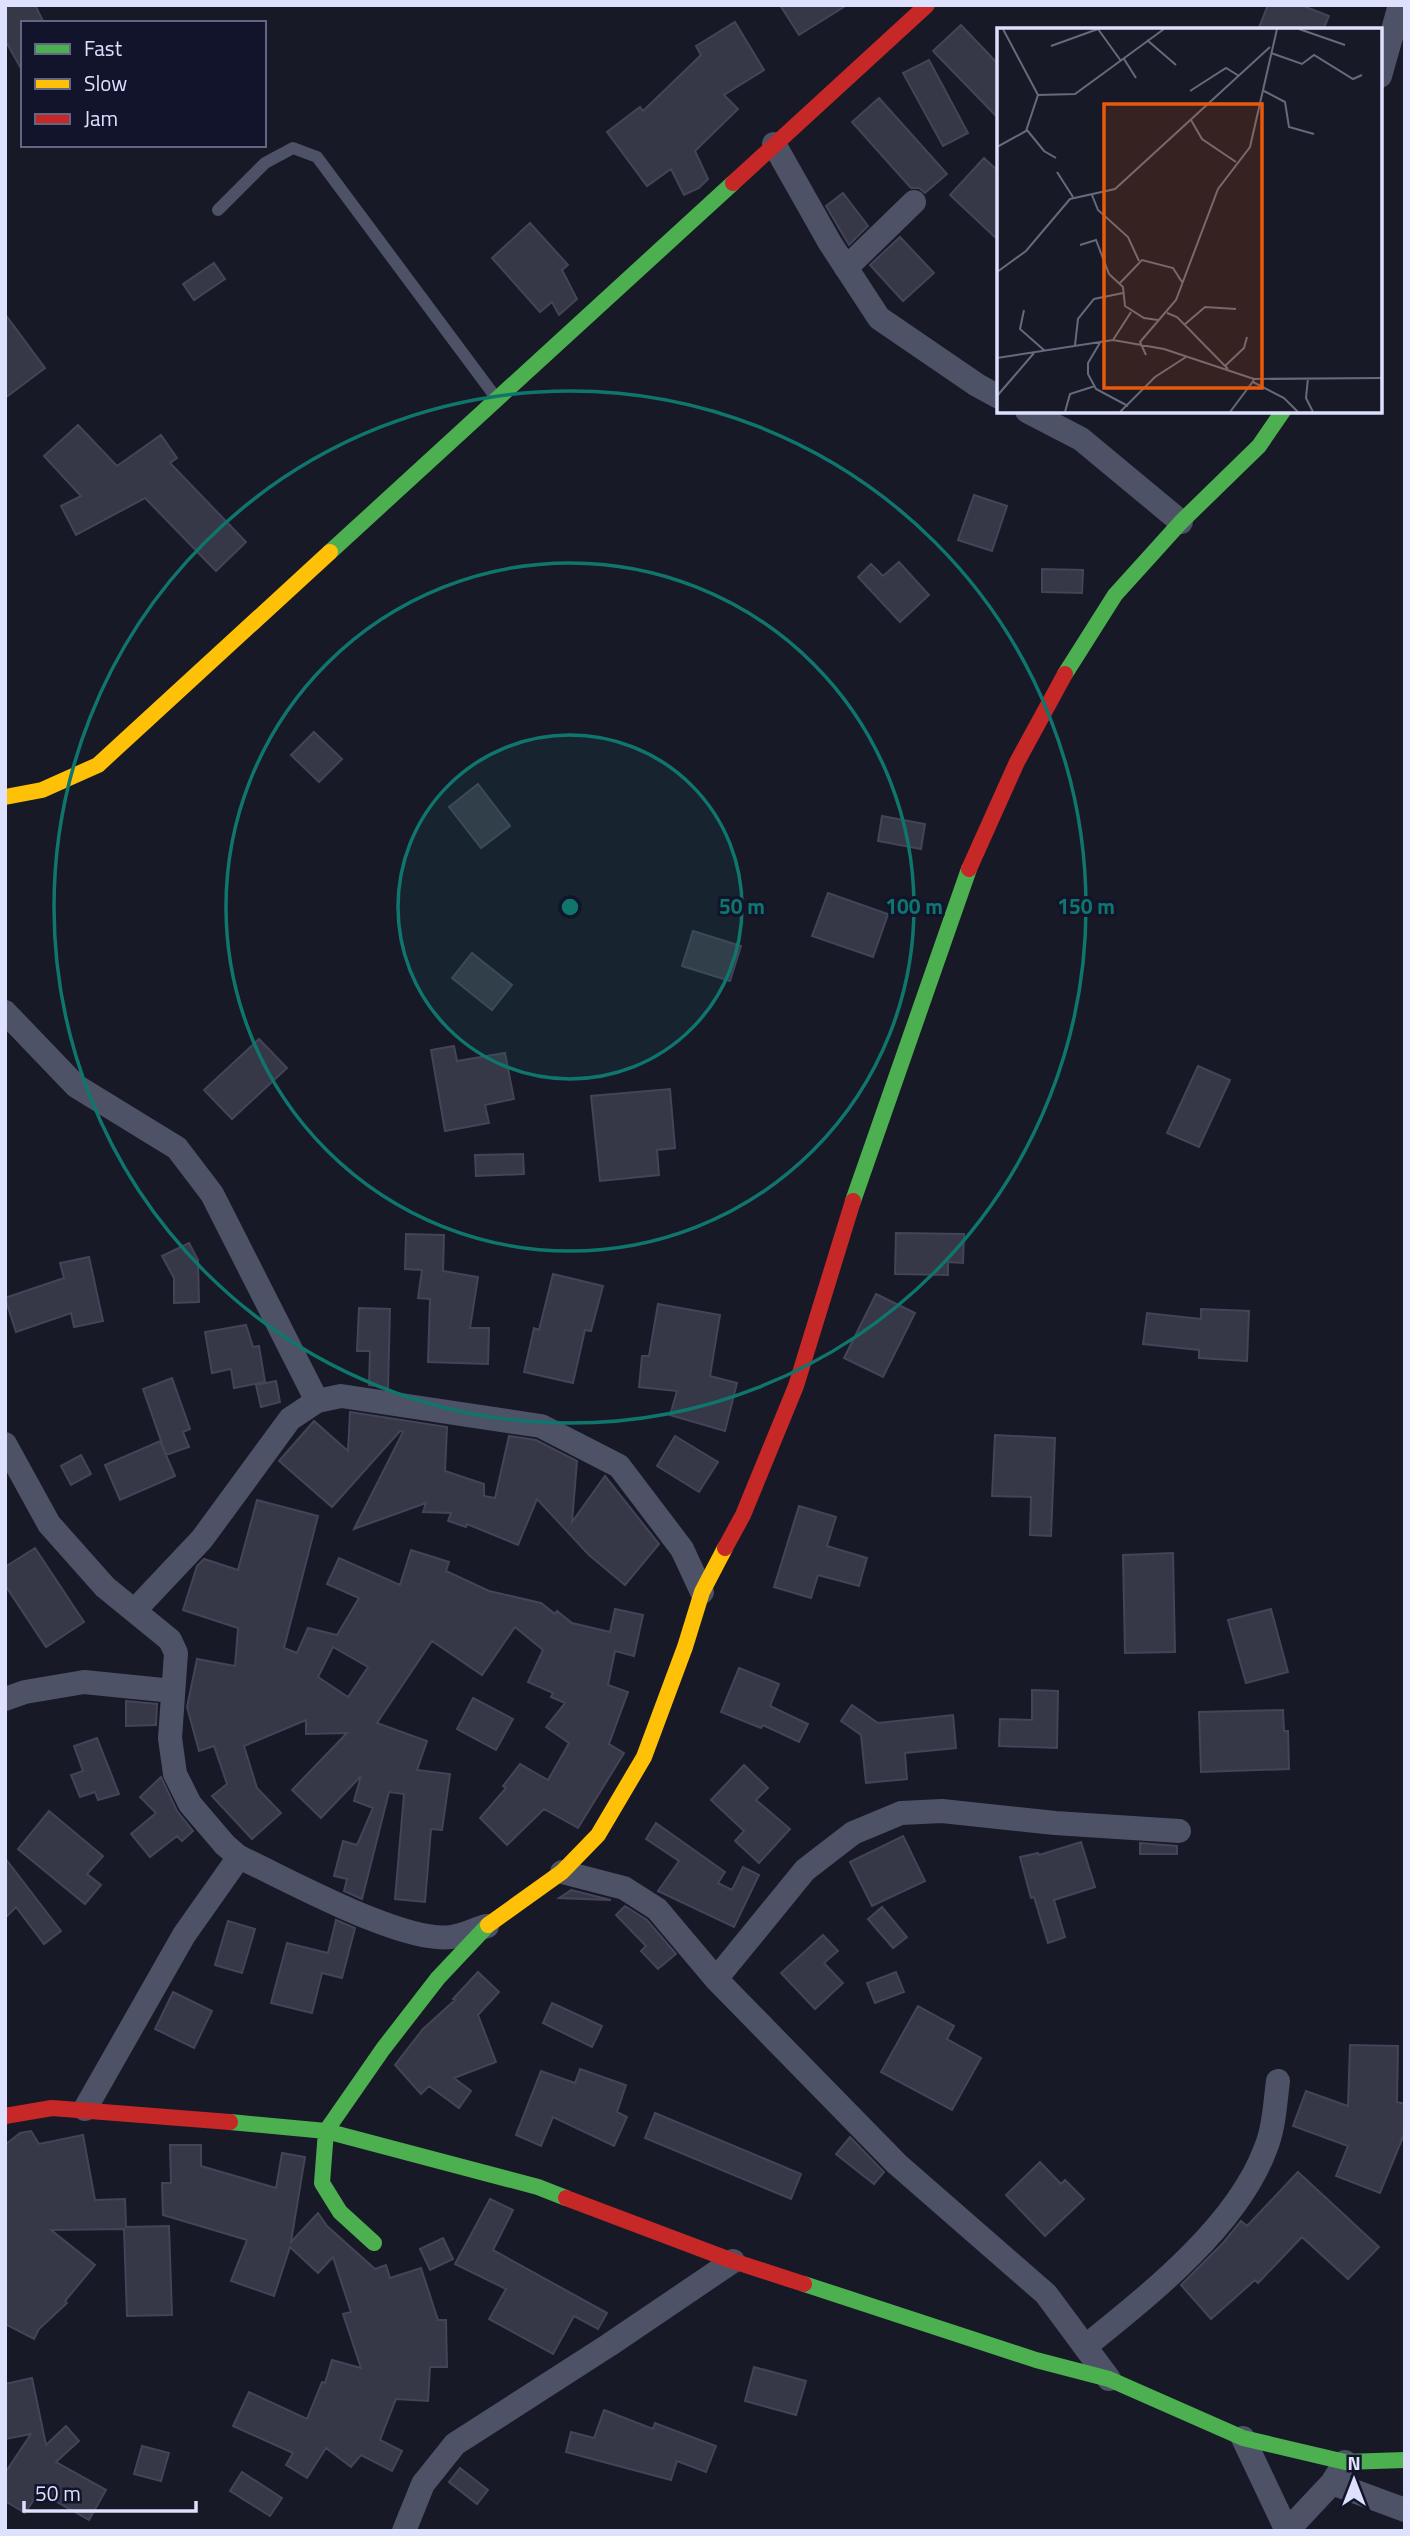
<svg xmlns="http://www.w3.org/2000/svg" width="1410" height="2536" viewBox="0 0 1410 2536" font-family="'Titillium Web',sans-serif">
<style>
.building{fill:#363847;stroke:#434458;stroke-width:2;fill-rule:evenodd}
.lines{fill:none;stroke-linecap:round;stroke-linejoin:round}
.lane{stroke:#4e5266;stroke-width:12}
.street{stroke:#4e5266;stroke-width:24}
.fast{stroke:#4caf50;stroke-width:16}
.slow{stroke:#ffc107;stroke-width:16}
.jam{stroke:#c62828;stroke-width:16}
.ring{fill:none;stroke:#0f766e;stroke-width:3.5}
.inset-road{fill:none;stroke:#67697c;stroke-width:2}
.view{fill:#e8590c;fill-opacity:0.15;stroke:#e8590c;stroke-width:3.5}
.inset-edge{fill:none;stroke:#dde1fe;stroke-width:3.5}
.centre{fill:#0f766e;stroke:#12142c;stroke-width:3.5}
.ring-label{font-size:21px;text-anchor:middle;font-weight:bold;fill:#0f766e;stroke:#12142c;stroke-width:6;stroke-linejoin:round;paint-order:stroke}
</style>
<rect width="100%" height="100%" fill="#181926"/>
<!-- building -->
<path class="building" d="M5,5H35L44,23H23V72L5,40Z
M780,5H847L799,35Z
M1268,5H1301L1329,16L1323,30H1258Z
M735,22L764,70L724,95L738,109L695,151L708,179L699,188L684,195L671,169L647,186L607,132L640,107L643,111L701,55L696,46Z
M961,25L999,65V119L933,51Z
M929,60L968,133L943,146L903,73Z
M879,98L947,174L925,193L919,188H911L852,122Z
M984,158L999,172V241L950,195Z
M843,193L868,226L849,245L826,206Z
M530,223L568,265L562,270L577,299L559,315L552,302L540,312L492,258Z
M900,237L934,273L903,301L870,265Z
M214,263L225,279L194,300L183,284Z
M5,314L45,368L5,398Z
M78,425L117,466L161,435L177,458L170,463L246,542L216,571L145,498L76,535L61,506L81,496L44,456Z
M974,495L1007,506L992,551L958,540Z
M899,562L929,595L900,622L858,577L871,564L883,576Z
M1042,569L1083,570L1082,593L1042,592Z
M314,732L342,759L319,782L291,755Z
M478,784L510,826L481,848L449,807Z
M882,816L925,824L921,849L878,841Z
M828,893L888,914L873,957L812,936Z
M693,931L741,946L730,981L682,966Z
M472,953L512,985L492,1010L452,978Z
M259,1039L287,1068L232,1119L204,1090Z
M454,1046L457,1061L505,1053L514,1099L485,1105L489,1123L445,1131L431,1050Z
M1198,1066L1230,1080L1199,1147L1167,1133Z
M670,1089L675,1148L657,1150L659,1175L600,1181L591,1096Z
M523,1154L524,1174L476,1176L475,1155Z
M896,1233L964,1234L963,1263L948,1262V1275L895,1274Z
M406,1234L444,1235L443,1271L478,1277L470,1328H489L488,1364L428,1362L430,1299L418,1298L422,1270L405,1269Z
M189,1243L198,1260L199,1302L174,1303V1278L162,1256Z
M89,1257L103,1321L74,1327L71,1313L16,1332L5,1298L64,1278L60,1263Z
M553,1274L603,1286L591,1331L585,1330L573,1383L524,1372L534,1328L539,1330Z
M876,1294L915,1313L883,1377L844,1358Z
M658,1304L720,1315L710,1376L737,1383L725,1431L670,1415L677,1391L639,1387L642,1356H649Z
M359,1308L390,1309L388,1388L369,1385L370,1351H357Z
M1201,1309L1249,1311L1247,1361L1199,1358V1350L1143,1344L1147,1313L1201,1319Z
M246,1325L253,1347L259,1346L265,1382L234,1388L231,1369L212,1373L205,1332Z
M172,1378L190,1429L183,1432L189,1447L166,1455L143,1389Z
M276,1381L280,1402L261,1407L256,1385Z
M350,1412L447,1427L445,1471L484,1484V1496L495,1498L509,1436L536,1440L577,1461L572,1522L605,1476L659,1544L625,1585L589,1555L537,1499L518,1545L467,1524L466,1527L448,1521L451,1513L423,1512L426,1503L354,1529L403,1432L400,1431L332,1507L279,1461L314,1421L348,1451Z
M995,1435L1055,1438L1051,1536L1030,1535L1031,1497L992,1496Z
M675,1436L718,1462L699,1492L657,1466Z
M160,1441L175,1476L120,1500L105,1465Z
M81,1455L91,1474L71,1485L61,1466Z
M257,1500L318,1516L284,1648L297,1653L308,1628L337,1635L359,1598L327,1584L339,1558L400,1585L411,1550L449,1562L446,1571L489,1591L541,1603L555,1614L557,1611L572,1623L610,1632L615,1609L643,1615L634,1656L615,1651L608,1685L628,1692L609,1744L624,1753L578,1828L544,1809L507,1845L480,1818L506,1788L503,1786L520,1764L548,1780L569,1743L546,1727L565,1703L551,1697L553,1693L528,1682L543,1650L515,1627L482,1675L432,1641L377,1723L427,1741L417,1770L450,1774L442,1830L431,1829L425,1902L395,1899L404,1794L389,1792L362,1899L344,1891L347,1879L334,1876L343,1841L357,1845L373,1808L354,1801L361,1776L321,1818L292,1790L347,1733L306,1734V1720L244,1746L257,1788L281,1813L252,1839L212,1796L227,1784L214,1746L199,1751L187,1707L197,1659L235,1666L238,1628L183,1610L197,1566L204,1559L238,1570ZM333,1647L368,1667L348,1697L318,1677Z
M799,1506L836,1517L827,1546L867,1558L859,1586L818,1575L811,1598L774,1587Z
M35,1548L84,1622L46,1647L5,1585V1567Z
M1173,1553L1175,1652L1125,1653L1123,1555Z
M1271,1609L1288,1672L1246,1683L1228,1620Z
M739,1668L779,1684L770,1706L808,1724L799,1742L763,1725L761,1728L721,1712Z
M1032,1690L1058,1691L1057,1748L999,1746L1000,1719L1032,1720Z
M473,1698L513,1719L496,1750L457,1729Z
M126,1701L157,1704L156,1725L126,1726Z
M852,1705L878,1723L953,1715L956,1748L905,1753L907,1779L866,1783L861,1735L841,1721Z
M1283,1710L1284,1731H1288L1289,1769L1201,1772L1199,1712Z
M97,1738L119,1794L98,1800L95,1792L80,1797L71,1775L83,1771L74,1746Z
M744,1765L768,1788L756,1800L790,1829L759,1863L735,1841L744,1831L711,1800Z
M161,1777L177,1811L193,1831L182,1841L177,1836L150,1857L131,1834L156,1813L140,1797Z
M49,1811L103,1856L87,1874L101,1885L85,1904L18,1849Z
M656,1823L725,1872L718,1883L732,1890L743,1867L759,1875L734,1927L658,1891L679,1861L646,1839Z
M903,1836L925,1881L872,1906L850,1862Z
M1081,1842L1095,1887L1054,1900L1065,1937L1048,1943L1034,1897L1031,1898L1020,1857L1038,1853L1039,1855Z
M1140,1843L1177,1846V1854H1140Z
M5,1858L61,1931L44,1944L16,1907L5,1918Z
M571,1890L611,1900H610L559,1898Z
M625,1906L647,1920L676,1954L658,1969L641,1951L646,1946L616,1915Z
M882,1907L907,1937L893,1948L868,1919Z
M336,1920L355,1928L342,1978L322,1973L312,2013L271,2003L287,1943L328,1953Z
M228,1921L255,1929L242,1973L215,1965Z
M823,1935L838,1951L824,1963L843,1983L815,2009L781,1973Z
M478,1972L499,1992L478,2015L496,2062L454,2078L471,2091L459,2108L429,2086L421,2094L395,2065L423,2029L455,2000L453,1999Z
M896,1972L904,1992L875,2003L867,1983Z
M173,1992L212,2011L194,2048L155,2029Z
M552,2003L602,2026L592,2047L543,2023Z
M918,2006L954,2026L947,2039L981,2058L952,2110L881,2072Z
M1350,2045L1398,2046L1397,2102L1405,2104V2132L1380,2193L1336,2176L1348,2146L1293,2126L1306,2091L1348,2106Z
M580,2069L626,2085L617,2112L627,2117L614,2146L553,2117L541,2146L516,2135L541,2071L575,2083Z
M655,2113L801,2174L791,2199L645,2138Z
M31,2131L39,2144L83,2135L95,2200L125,2199L126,2227L169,2226L172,2315L127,2316L124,2229L51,2230L95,2265L65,2301L67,2303L39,2329L34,2339L5,2324V2145L20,2133Z
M850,2137L884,2172L874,2184L836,2154Z
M170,2145H201V2166L276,2188L282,2153L305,2157L291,2242L318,2213L327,2226L375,2269L386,2265L390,2278L421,2268L438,2320H446L447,2367H430L428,2401L396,2399L380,2440L402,2451L392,2471L361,2455L351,2467L326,2448L307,2478L286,2465L293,2453L233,2426L249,2392L307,2419L322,2382L325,2383L332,2360L361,2368L343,2314L351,2312L333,2257L318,2273L290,2247L274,2296L231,2281L247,2240L163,2215L162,2183H171Z
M1040,2162L1061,2184L1065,2180L1084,2199L1045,2236L1006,2195Z
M1298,2172L1379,2247L1348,2279L1302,2237L1258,2283L1255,2280L1211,2319L1181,2285L1223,2243L1241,2221L1247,2226Z
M490,2199L513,2210L493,2250L607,2313L598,2329L574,2316L553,2354L489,2319L506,2289L455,2264Z
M443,2238L453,2259L430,2270L420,2249Z
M754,2367L806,2381L796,2415L745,2401Z
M32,2378L46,2445L66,2426L79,2441L56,2462L106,2490L89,2520L39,2492L25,2513L5,2501V2473L31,2434L5,2439V2384Z
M604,2410L653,2429L655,2423L716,2446L706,2472L677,2461L671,2480L566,2452L571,2432L594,2438Z
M142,2446L169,2453L161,2481L134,2474Z
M460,2468L488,2490L477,2504L449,2482Z
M242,2472L282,2498L270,2516L230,2491Z"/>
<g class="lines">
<!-- lane -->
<path class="lane" d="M218,210L265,163L293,148L317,157L497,399"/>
<!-- street -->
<path class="street" d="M1380,76L1400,5
M774,144L830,243L879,318L977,385L999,397
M846,268L914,202
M1027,411L1081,439L1181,522
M5,1012L76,1086L177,1148L212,1194L317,1401
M5,1444L49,1524L105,1587L170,1640L176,1653L170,1738L175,1774L190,1804L225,1845L239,1857C287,1879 403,1944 451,1937C462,1936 475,1929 487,1926
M135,1610L202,1539L290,1419L317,1401L341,1396L541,1426L619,1466L682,1549L702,1592
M5,1699L25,1692L84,1682L173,1691
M562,1872L624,1888L657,1909L716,1979L897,2164L1046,2294L1109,2379
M716,1979L805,1870L853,1833L901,1813L942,1811L1055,1823L1179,1831
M85,2109L184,1935L239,1857
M1086,2346C1149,2295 1236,2227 1265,2150C1274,2129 1275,2104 1278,2081
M1243,2438L1287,2531L1332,2483L1345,2462
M1332,2483L1405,2510
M404,2531L423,2484L455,2444L609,2345L733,2261"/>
<!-- fast -->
<path class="fast" d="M330,552L733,183
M1065,674L1115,595L1181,522L1259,446L1283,411
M853,1201L969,869
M230,2122L326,2131L538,2187L566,2198
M374,2243L340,2212L322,2183L326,2131L383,2049L438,1978L488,1925
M804,2284L1036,2360L1109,2379L1243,2438L1345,2462L1405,2460"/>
<!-- slow -->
<path class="slow" d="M5,797L42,790L98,765L330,552
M488,1925L562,1872L598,1835L644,1757L685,1647L702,1592L725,1548"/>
<!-- jam -->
<path class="jam" d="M733,183L927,5
M969,869L1017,762L1065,674
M725,1548L743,1515L796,1386L853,1201
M5,2116L52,2108L230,2122
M566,2198L733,2261L804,2284"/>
</g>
<!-- distance rings -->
<circle cx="570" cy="907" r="172" fill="#0f766e" fill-opacity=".12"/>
<g class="ring">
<circle cx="570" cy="907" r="172"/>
<circle cx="570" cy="907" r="344"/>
<circle cx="570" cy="907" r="516"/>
</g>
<!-- overview -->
<g transform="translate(997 28)">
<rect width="385" height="385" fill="#181926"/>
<path class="inset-road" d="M6,1L41,67M101,1L124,33M302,1L348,17M150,12L179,37M54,18L101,1M274,25L305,36L317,27L356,51L365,47M127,31L139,50M193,63L229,40L242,48M267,63L288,74L292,99L317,106M194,92L205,111L239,134M30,102L47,123L59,130M0,119L29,103L41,67L78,66L167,1M60,144L76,169M95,167L101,182L131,209L142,233M83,217L99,212L112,246L126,259L128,278L147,290L161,292M0,244L29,223L73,171L118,161L273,19M122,256L145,232L176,240L185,254M27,282L23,301L48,323M170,285L180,289L231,341M187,297L208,279L239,281M116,312L134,284M104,313L91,335V346L99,361L131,378M78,317L81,291L97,271L126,265M149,327L143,314L179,272L221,161L253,119L280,1M0,330L116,312L167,321L257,351L385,350M228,338L247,320L250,309M311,350L309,370L316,384M256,354L287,370L301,384M0,368L37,325M68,384L73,366L98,358M123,384L158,349L189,329M233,384L257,352"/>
<path class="view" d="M107,76H265V360H107Z"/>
<rect width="385" height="385" class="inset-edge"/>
</g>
<circle cx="570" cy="907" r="10" class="centre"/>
<g class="ring-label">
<text x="742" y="914">50 m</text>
<text x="914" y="914">100 m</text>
<text x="1086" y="914">150 m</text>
</g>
<!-- border -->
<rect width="1410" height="2536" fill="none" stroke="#dde1fe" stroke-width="14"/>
<!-- legend -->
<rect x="21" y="21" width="245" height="126" fill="#12142c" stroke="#636680" stroke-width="2"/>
<rect x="35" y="44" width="35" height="10" fill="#4caf50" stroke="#636680" stroke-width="2"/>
<text x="84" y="56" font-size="21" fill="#dde1fe">Fast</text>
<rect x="35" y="79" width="35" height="10" fill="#ffc107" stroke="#636680" stroke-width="2"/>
<text x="84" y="91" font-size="21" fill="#dde1fe">Slow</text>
<rect x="35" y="114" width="35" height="10" fill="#c62828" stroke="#636680" stroke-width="2"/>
<text x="84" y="126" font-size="21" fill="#dde1fe">Jam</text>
<!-- north arrow -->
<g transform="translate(1354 2480)" stroke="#12142c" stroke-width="5" paint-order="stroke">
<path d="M0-5L12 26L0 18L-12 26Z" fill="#dde1fe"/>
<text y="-10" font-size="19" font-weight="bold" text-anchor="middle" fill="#dde1fe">N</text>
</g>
<!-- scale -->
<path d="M24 2501v10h172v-10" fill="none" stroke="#dde1fe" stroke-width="3.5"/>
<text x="35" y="2501" font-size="21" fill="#dde1fe" stroke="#12142c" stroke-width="5" paint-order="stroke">50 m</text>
</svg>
